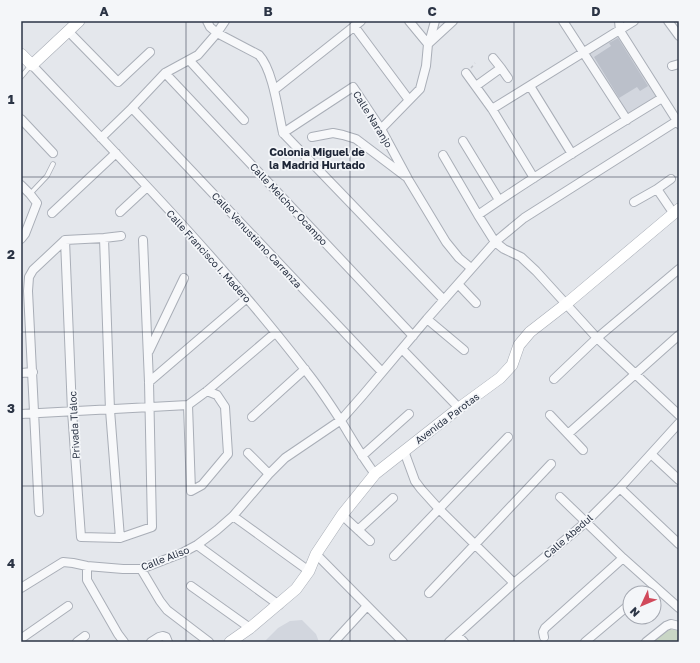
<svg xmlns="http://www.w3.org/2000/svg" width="700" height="663" viewBox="0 0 700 663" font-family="'Golos Text',sans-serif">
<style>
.built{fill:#d2d6de}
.green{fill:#c9d6c5}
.building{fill:#bbc0ca}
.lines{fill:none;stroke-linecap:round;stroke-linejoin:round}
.lane-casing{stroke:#a9aeb7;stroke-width:5.5}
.street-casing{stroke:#a9aeb7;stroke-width:10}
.secondary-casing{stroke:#a9aeb7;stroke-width:12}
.path{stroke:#c2c5cb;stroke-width:1.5;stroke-dasharray:3 3;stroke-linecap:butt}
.lane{stroke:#f7f8fa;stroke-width:4}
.street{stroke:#f7f8fa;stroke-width:8}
.secondary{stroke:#fff;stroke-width:11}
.grid{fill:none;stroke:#2b3445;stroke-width:1;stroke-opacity:0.55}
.labels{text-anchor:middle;stroke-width:3.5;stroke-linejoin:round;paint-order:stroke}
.street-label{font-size:10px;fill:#2b3445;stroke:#f4f6f9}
.neighbourhood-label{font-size:11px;font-weight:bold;fill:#1d2536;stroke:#f4f6f9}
.neatline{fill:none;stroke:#2b3445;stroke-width:1.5}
.grid-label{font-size:13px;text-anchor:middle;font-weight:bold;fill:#2b3445}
</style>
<rect width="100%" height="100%" fill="#e4e7ec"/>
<!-- built -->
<path class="built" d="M620,35L658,95L626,115L588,54Z
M302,620L316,634L319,642H264L278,628L290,621Z"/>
<!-- green -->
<path class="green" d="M670,629L679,631V642H652Z"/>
<!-- building -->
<path class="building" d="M618,38L648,86L640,91L637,87L619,98L594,57L611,46L609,43Z"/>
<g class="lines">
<defs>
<path id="lane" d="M21,77L31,65
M30,194L47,176L53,164"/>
<path id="street" d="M207,21L210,27L217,33L259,55C273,70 278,111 283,133
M409,21L428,44
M563,21L627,120
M619,21L620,31L679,124
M668,21L679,36
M354,26L409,100
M68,31L118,82L150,52
M429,43L435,21
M189,60L244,120
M32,65C126,164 223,263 306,371C319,387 330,404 341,421C352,439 362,457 375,474
M672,66L679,64
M501,68L508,78
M165,73L413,336
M466,73L492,109L534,178
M476,86L501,68L493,58
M530,86L572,154
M274,90L361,21
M132,108L382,372
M492,109L634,21
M21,119L53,153
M381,129L420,89L426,66L428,44L453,21
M283,133L353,87L381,129L408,179L446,242L459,258L471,268
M283,133L444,300
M312,137L333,133L343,135L356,139L405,176
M101,138L132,108L165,73L198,55L217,33L225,21
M463,141L499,200
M443,155L478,215L495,242L504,249L521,257L536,271L597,338L679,415
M21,185L30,194L37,203L25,234L21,239
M657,189L671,179
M634,202L657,189L674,214
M120,212L147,187
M52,213L116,153
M478,215C537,174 600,136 662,98
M104,238L110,410L120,538
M65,240L72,411L81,537L120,538L152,527L149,382L143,240
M458,284L476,303
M427,319L464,350
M402,349L459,408
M149,351L184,278
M21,373L33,372
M554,379L597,338L679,269
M149,382L247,298
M188,405L191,491L202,485L228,454L225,407L217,395L207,391
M21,414L188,405L207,391L275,333
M550,415L583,450
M252,417L305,369
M568,434L679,335
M404,451L415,481L421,489L439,509L514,583
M248,453L269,474
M651,454L679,480
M362,456L409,414
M620,488L679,544
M560,497L623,558L679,608
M39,512L28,291L29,277L33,270L65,240L104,238L121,236
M342,515L370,541
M233,516L309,571
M358,530L393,498
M197,545L279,605
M316,554L403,642
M394,556L508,437
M87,566V580L118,634L124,642
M141,569L160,601L167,610L209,642
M191,586L250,628
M21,588L63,562L73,563L87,566L123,569H141L182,553L197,545L217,530L233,516L269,474L285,458L341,420L363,395L427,319L495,242L524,218L677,121
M429,593L551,464
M457,635L464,642
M544,637L543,632L545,628L623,558
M22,638L68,606
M77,642L85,636
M151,642L159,637L163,636L166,637L168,642
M334,642L367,606
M449,642L514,583L586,522L620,488L679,423
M585,642L630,604
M646,642L666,626L671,624L679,626"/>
<path id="secondary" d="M21,54L32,65L79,21
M230,642L250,628L296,589L309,571L316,554L342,515L375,474L459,408L500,378L512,365L519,345L530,332L566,304L679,209"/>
</defs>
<!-- lane casing -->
<use href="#lane" class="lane-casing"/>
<!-- street casing -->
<use href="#street" class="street-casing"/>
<!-- secondary casing -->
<use href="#secondary" class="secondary-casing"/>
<!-- path -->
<path class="path" d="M471,68L475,63"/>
<!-- lane -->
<use href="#lane" class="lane"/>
<!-- street -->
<use href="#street" class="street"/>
<!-- secondary -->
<use href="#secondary" class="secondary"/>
</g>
<!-- grid -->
<path class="grid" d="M186,21V642M350,21V642M514,21V642M21,177H679M21,332H679M21,486H679"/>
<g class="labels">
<!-- street labels -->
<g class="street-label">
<text transform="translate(373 119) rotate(58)" y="4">Calle Naranjo</text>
<text transform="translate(289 204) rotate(47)" y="4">Calle Melchor Ocampo</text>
<text transform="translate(257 240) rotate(47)" y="4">Calle Venustiano Carranza</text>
<text transform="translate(209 256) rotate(48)" y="4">Calle Francisco I. Madero</text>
<text transform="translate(447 418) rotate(-37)" y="4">Avenida Parotas</text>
<text transform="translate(74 425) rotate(-93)" y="4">Privada Tláloc</text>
<text transform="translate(568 536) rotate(-41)" y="4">Calle Abedul</text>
<text transform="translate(165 558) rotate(-21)" y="4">Calle Aliso</text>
</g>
<!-- neighbourhood labels -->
<g class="neighbourhood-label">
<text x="317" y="156">Colonia Miguel de<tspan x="317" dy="13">la Madrid Hurtado</tspan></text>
</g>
</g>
<!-- border -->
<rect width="700" height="663" fill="none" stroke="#f4f6f9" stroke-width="44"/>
<!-- north arrow -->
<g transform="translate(642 605) rotate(226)"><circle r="19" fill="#f4f6f9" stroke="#a4a8b1"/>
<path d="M0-3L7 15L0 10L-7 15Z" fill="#d1495b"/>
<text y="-6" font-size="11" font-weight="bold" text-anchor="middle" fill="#2b3445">N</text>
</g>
<rect x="22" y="22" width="656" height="619" class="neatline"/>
<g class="grid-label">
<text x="104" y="16">A</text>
<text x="268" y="16">B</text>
<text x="432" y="16">C</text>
<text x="596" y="16">D</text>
<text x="11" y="104">1</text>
<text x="11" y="259">2</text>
<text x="11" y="413">3</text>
<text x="11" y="568">4</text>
</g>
</svg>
